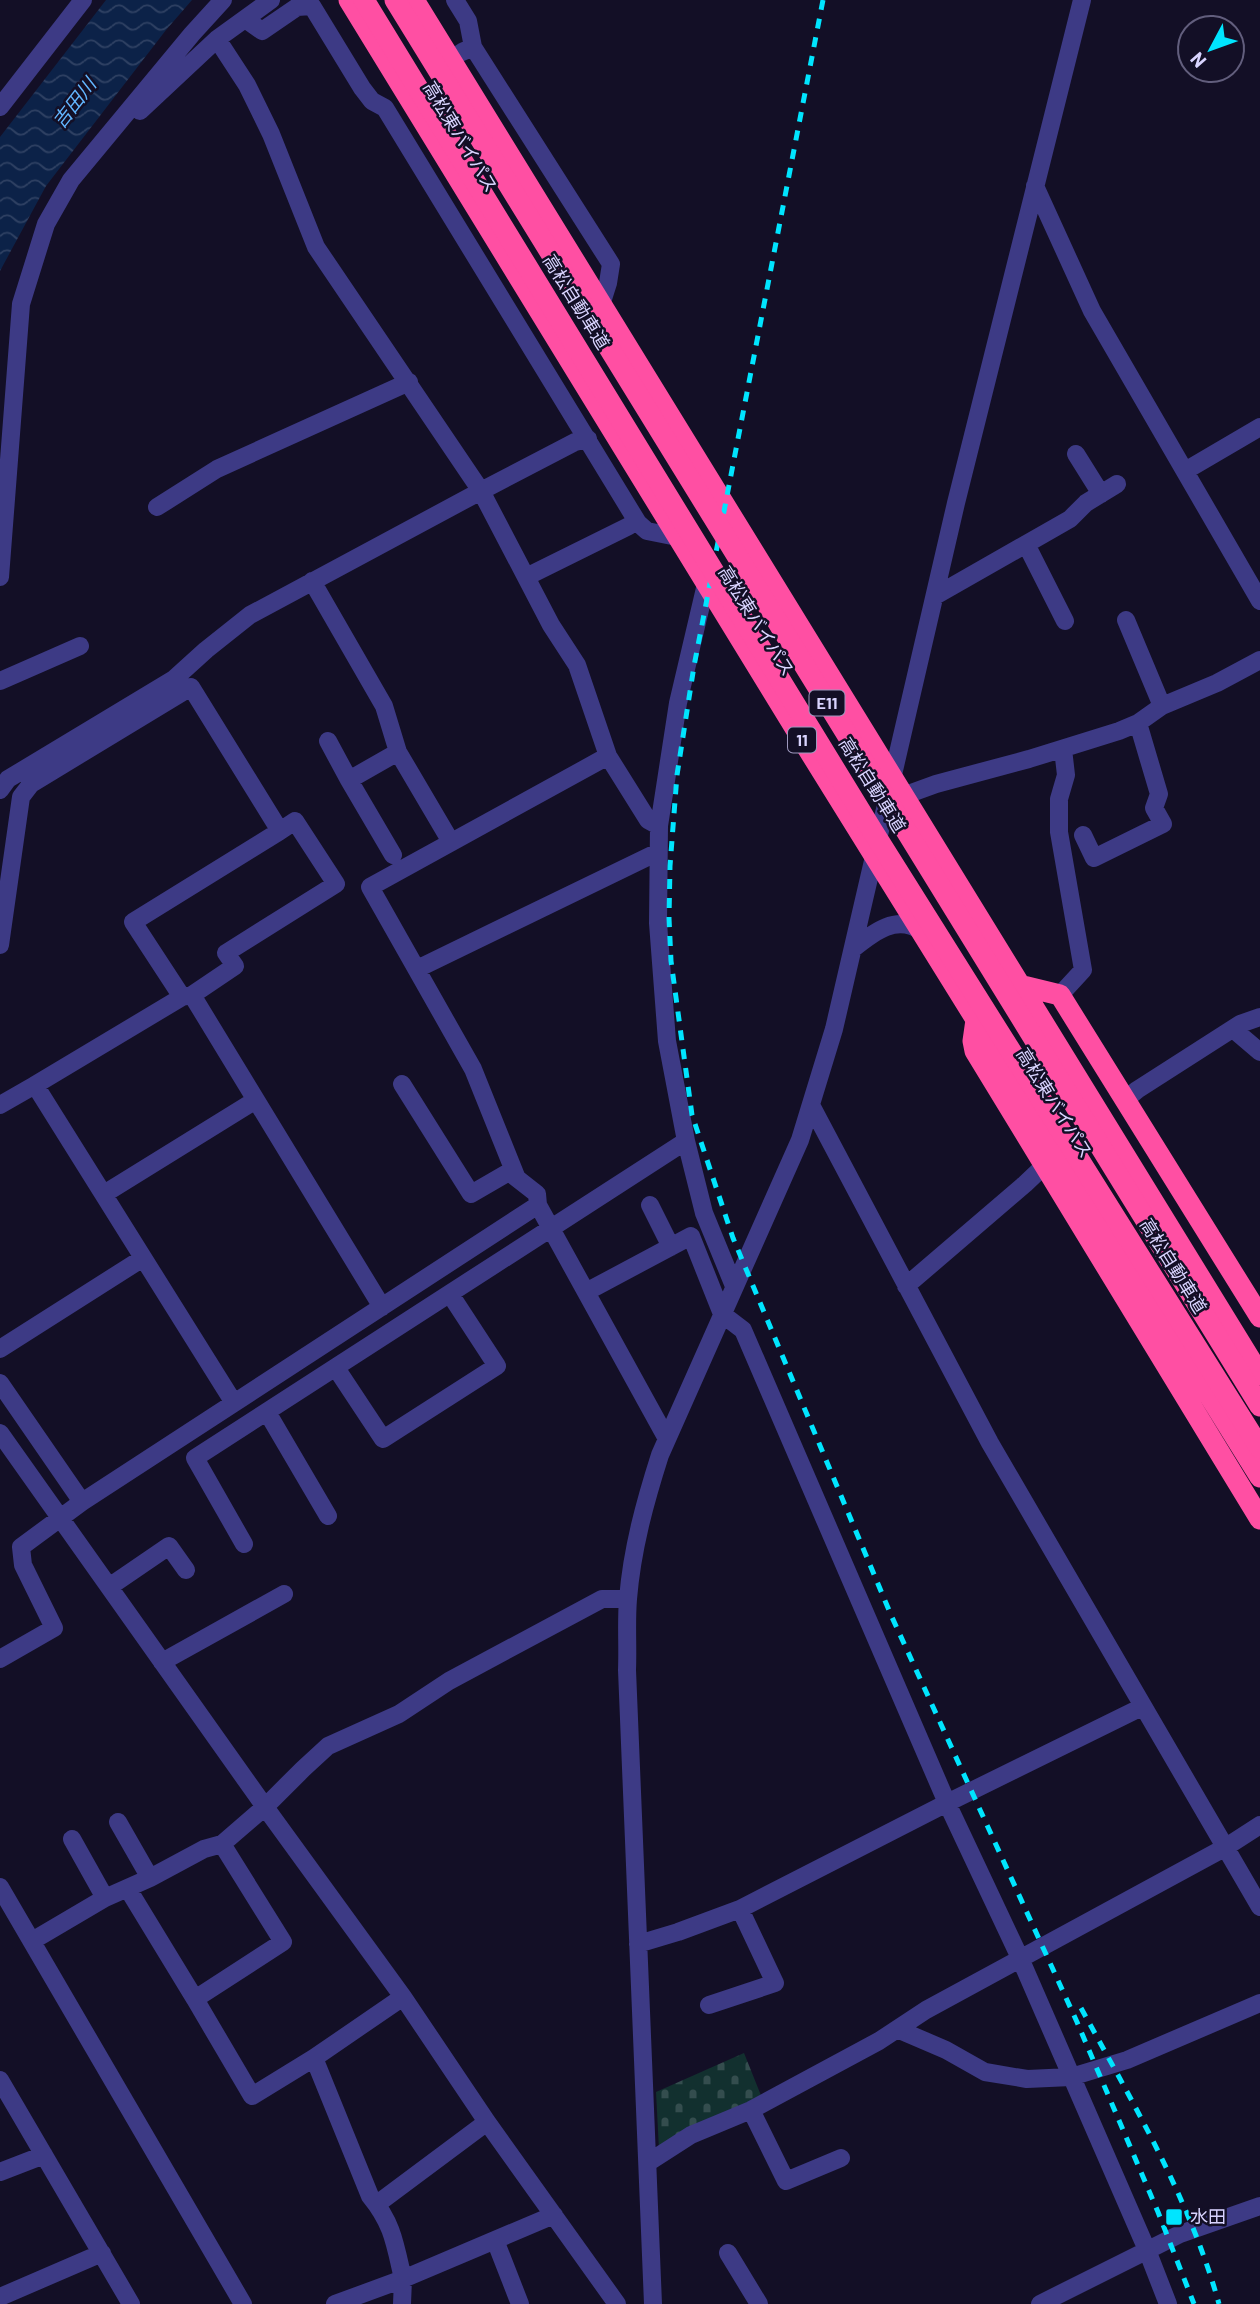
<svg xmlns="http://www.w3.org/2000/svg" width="1260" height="2304" viewBox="0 0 1260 2304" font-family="Barlow,'Noto Sans JP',sans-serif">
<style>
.cemetery{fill:url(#cemetery-stones)}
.water{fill:url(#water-waves)}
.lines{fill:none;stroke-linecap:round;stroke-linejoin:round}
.minor{stroke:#3d3a85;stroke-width:18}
.highway{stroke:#ff4fa3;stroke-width:21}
.rail{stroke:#00e5ff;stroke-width:5;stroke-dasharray:10 9;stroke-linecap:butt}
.highway-bridge{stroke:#ff4fa3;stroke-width:21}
.poi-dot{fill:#00e5ff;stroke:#130f26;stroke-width:2.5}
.labels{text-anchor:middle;stroke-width:5;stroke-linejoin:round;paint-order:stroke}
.shield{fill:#130f26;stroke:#9e99be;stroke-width:2}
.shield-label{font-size:16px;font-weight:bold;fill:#d9d4ff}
.street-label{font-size:18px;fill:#d9d4ff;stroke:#130f26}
.poi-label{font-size:18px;fill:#d9d4ff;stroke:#130f26;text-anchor:start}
.water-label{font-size:19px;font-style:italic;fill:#62b6ff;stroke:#130f26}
</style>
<defs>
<pattern id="cemetery-stones" width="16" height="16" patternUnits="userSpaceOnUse" patternTransform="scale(1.75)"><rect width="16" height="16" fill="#12302f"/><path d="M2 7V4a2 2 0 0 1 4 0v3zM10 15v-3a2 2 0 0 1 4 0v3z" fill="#344d4e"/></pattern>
<pattern id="water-waves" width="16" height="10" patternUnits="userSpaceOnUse" patternTransform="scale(1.75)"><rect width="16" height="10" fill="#0c2248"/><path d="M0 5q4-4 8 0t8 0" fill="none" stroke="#2f4163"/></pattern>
</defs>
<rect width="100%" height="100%" fill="#130f26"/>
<!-- cemetery -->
<path class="cemetery" d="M744,2053L762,2098L659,2149L656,2092Z"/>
<!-- water -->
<path class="water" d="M106,0H192L166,30L46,186L0,271V137Z"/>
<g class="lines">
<!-- minor -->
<path class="minor" d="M455,0L468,21L473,47L462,52
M245,19L262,31L297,7L312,6L362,88L372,101L385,108L638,523L647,531L677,537
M217,39L247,85L271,134L316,247L481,491L551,625L577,665L608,756L370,887L473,1069L516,1176
M473,47L611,264L608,283L601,305
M0,107L83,0
M140,111L217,39L271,0
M1035,186L1092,311L1260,601
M1076,454L1101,494
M1185,471L1260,427
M157,507L217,469L409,382
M1026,544L1065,621
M0,577L21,304L46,224L71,180L192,34L223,0
M526,577L629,526
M312,581L384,706L398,752L451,842
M706,584L678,703L659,826L658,923L667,1041L686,1141L704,1213L734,1286
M935,596L1070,519L1086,503L1117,484
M1126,620L1162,706
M0,681L80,646
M328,741L349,780
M608,756L648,820L659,826
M0,790L8,779L174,679L206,650L250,615L481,491L575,442L588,439
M903,796L936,784L1029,759L1119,731L1138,723L1162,706L1217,683L1260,660
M1083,835L1094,858L1163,824L1154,808L1159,794L1138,723
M393,855L349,780L398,752
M0,945L21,797L31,784L191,687L280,831L133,922L182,997
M854,948C874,932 897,914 921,931
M417,969L658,852
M192,995L235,966L226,953L336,884L295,821L280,831
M1060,995L1083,970L1059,832V799L1066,775L1063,749
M1233,1029L1260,1052
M402,1084L471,1194L509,1172L537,1194L538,1205
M1125,1100L1137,1090L1240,1024L1260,1017
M0,1105L35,1085
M812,1107L990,1443L1260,1907
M104,1194L256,1100
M650,1205L671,1247
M906,1286L1025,1184L1045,1165
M586,1292L691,1236L722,1314L743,1330L947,1803L1020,1958L1147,2250L1168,2304
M0,1349L143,1258
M336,1368L383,1439L497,1366L450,1294
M0,1383L82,1502
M234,1403L35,1085L182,997L192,995L382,1307
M267,1412L328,1516
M0,1433L265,1807L403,1997L487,2122L617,2304
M244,1544L195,1458L686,1141
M109,1587L169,1546L186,1570
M0,1659L54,1628L23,1565L21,1547L82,1502L538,1205L667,1439
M162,1662L284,1594
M118,1822L150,1878
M72,1839L105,1898
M0,1887L243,2304
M128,1889L195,1999L283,1942L222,1844
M32,1941L105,1898L150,1878L204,1849L222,1844L265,1807L303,1769L328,1746L399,1714L449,1681L602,1599H628
M638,1944L678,1932L740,1909L947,1803L1142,1707
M195,1999L252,2096L314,2058L370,2196C393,2224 395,2244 403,2279L335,2304
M709,2005L775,1983L740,1909
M897,2029L946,2050L985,2072L1027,2079L1071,2077L1127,2060L1260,2003
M314,2058L403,1997
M0,2080L131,2304
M751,2110L786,2181L841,2158
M649,2162L691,2135L751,2110L879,2041L926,2010L1226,1847L1260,1825
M0,2172L44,2155
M377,2204L487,2122
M495,2240L520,2304
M728,2253L759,2304
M0,2297L102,2253
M402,2304L403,2279L554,2215
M653,2304L627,1670C628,1646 626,1622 628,1599C632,1549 645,1502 660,1455L800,1140L834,1029L956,503L1082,0
M1040,2304L1180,2234L1260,2206"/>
<!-- highway -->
<path class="highway" d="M349,0L795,728L1260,1477
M414,0L1260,1375
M1019,985L1060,995L1260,1317
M976,1020L973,1041L975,1051L1260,1519"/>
<!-- rail -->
<path class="rail" d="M823,0L694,666L677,775L670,866L669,918L671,961L692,1115L733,1238L891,1615L1077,2022L1158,2212L1194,2304
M1081,2008C1133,2103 1190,2199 1219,2304"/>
<!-- highway-bridge -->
<path class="highway-bridge" d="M364,0L872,830L1260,1448
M395,0L1260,1406"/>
</g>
<!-- markers -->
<rect class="poi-dot" x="1165" y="2208" width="18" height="18" rx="3.5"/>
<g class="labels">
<!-- shield labels -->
<g class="shield">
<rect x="809.5" y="690.5" width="35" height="25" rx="5"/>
<rect x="788" y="727.5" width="28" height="25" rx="5"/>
</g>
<g class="shield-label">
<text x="827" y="709">E11</text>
<text x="802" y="746">11</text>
</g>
<!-- street labels -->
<g class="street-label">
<text transform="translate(460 137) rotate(59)" y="6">高松東バイパス</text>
<text transform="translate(576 302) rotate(58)" y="6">高松自動車道</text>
<text transform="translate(756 621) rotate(58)" y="6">高松東バイパス</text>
<text transform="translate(872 785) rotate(58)" y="6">高松自動車道</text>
<text transform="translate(1054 1103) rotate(58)" y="6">高松東バイパス</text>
<text transform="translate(1173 1266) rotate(58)" y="6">高松自動車道</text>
</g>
<!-- poi labels -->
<g class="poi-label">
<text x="1190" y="2223">水田</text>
</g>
<!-- water labels -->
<g class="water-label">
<text transform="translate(74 103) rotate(-52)" y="7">吉田川</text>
</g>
</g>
<!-- north arrow -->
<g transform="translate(1211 49) rotate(229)"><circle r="33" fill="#130f26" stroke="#625e7d" stroke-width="2"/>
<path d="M0-5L12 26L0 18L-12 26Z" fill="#00e5ff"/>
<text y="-10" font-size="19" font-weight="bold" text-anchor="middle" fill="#d9d4ff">N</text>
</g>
</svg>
